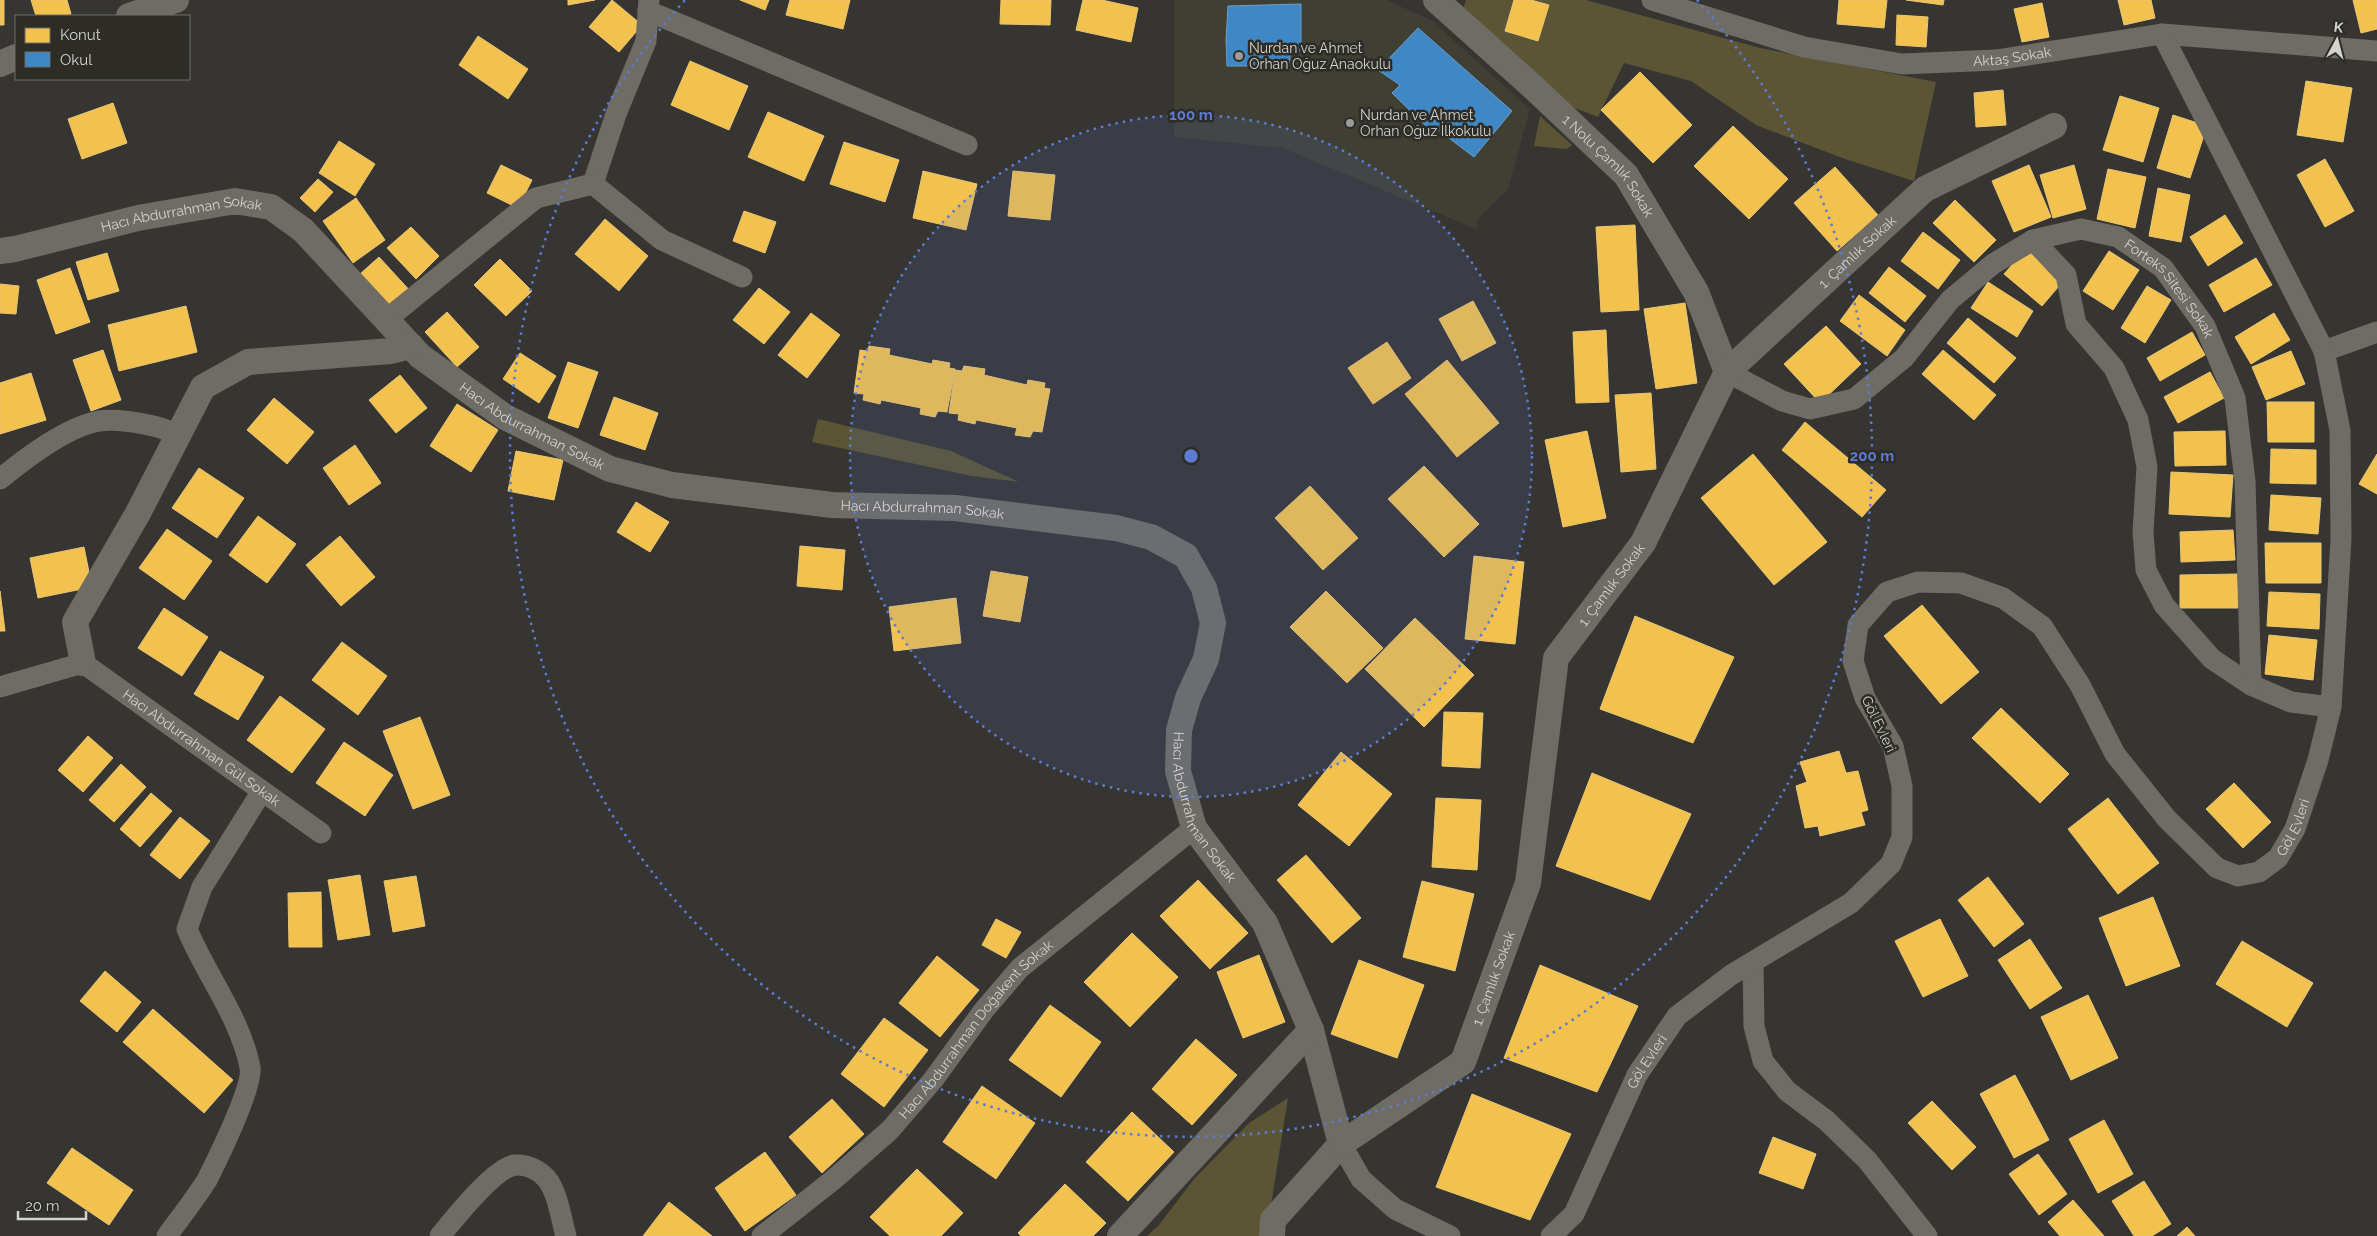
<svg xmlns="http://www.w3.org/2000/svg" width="2377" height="1236" viewBox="0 0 2377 1236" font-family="Raleway,sans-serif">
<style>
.built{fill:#403f34}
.green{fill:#5b5535}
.homes{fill:#f2c14e;stroke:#e8c674}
.schools{fill:#3f88c5;stroke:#6b9ec8}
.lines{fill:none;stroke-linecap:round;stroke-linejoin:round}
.minor{stroke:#6e6c64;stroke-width:21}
.tertiary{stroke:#6e6c64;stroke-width:26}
.ring{fill:none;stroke:#5c7cd4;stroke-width:2.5;stroke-dasharray:2.5 5}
.poi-dot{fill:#9b9b97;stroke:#2d2c27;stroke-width:2}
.labels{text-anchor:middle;stroke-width:5;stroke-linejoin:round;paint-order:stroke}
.poi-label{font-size:14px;fill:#d2d2ce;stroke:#2d2c27;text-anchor:start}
.street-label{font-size:14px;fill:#d2d2ce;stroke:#2d2c27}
.centre{fill:#5c7cd4;stroke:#2d2c27;stroke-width:2.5}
.ring-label{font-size:15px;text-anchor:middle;font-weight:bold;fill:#5c7cd4;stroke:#2d2c27;stroke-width:5;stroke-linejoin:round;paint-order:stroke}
</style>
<rect width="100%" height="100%" fill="#363532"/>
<!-- built -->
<path class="built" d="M1174,0H1386L1431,20L1530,109L1508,189L1479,218L1476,229L1283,148L1174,137Z"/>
<!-- green -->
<path class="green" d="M1466,0H1586L1760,48L1936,82L1914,181L1845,159L1756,125L1691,81L1624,63L1598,117L1572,107L1463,10Z
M1540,116L1572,145L1567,149L1534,146Z
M818,419L951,451L1019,482L972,476L812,442Z
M1288,1098L1266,1236H1147L1159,1225L1194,1179L1249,1123Z"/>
<!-- homes -->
<path class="homes" d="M0,0H4V25H0Z
M31,0H67L71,14L62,16H36Z
M568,0H595L568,5Z
M612,0L642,25L619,52L589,27Z
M740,0H769L765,10Z
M790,0H850L843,29L786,15Z
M1001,0H1051L1050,25L1000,24Z
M1083,0H1102L1138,8L1131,42L1076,30Z
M1514,0H1531L1549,5L1538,41L1505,31Z
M1839,0H1887L1884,28L1837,24Z
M1906,0H1944L1943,5Z
M2118,0H2151L2155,18L2124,25Z
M2353,0H2377V29L2361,33Z
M2042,3L2049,37L2022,42L2014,9Z
M1897,15L1928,17L1926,47L1896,45Z
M478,36L528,69L508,99L459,65Z
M690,61L748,86L729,130L671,105Z
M1640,72L1692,125L1653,163L1601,110Z
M2306,81L2352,88L2343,142L2297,135Z
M2003,90L2006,125L1976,127L1974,93Z
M2120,96L2159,108L2143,162L2103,150Z
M113,103L127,143L82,159L68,119Z
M768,112L824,136L804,181L748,157Z
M2173,115L2207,126L2190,178L2157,168Z
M1733,126L1788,179L1749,219L1694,166Z
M339,141L375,164L355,196L319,173Z
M844,142L899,160L885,202L830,184Z
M2325,159L2354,211L2325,227L2297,175Z
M501,165L532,180L518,208L487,193Z
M2029,165L2051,217L2014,232L1992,181Z
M2074,165L2086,209L2053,218L2040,175Z
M1835,167L1878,215L1837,251L1794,203Z
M2108,169L2146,177L2135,228L2097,219Z
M923,171L977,184L966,230L913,218Z
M1013,171L1055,175L1050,220L1008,216Z
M318,179L333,192L315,212L300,198Z
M2158,188L2190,195L2181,242L2149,236Z
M356,198L385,240L353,263L323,221Z
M1955,200L1996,240L1974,262L1933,223Z
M744,211L776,222L765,253L733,241Z
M2225,215L2243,243L2208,266L2190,237Z
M605,219L648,256L619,291L575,254Z
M1635,225L1639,310L1601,312L1596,227Z
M411,227L439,256L416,279L387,248Z
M1923,232L1960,260L1938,289L1901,261Z
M2028,247L2065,279L2042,306L2004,274Z
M2109,251L2139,270L2113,310L2083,291Z
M107,253L119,291L88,300L76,262Z
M379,257L412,293L393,310L360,274Z
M2256,258L2272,285L2224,312L2209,285Z
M500,259L532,291L506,316L474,285Z
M1889,267L1926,296L1905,322L1869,293Z
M70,268L90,322L56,334L37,280Z
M1988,282L2033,311L2017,337L1971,308Z
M0,284L19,286L16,314L0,313Z
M2147,286L2171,300L2145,343L2121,328Z
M759,288L790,312L764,344L733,320Z
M1859,295L1905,330L1887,356L1840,321Z
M1473,301L1496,343L1462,361L1439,319Z
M1685,303L1697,383L1656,389L1644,309Z
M186,306L197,352L119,371L108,325Z
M447,312L479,347L457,367L425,332Z
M811,313L840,335L807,378L778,355Z
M2274,313L2290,340L2251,364L2235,337Z
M1968,318L2016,358L1994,383L1947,343Z
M1826,326L1861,364L1820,403L1784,364Z
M1606,330L1609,402L1576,403L1573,332Z
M2192,332L2205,355L2160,381L2147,358Z
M1387,342L1411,378L1373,404L1348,368Z
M869,346L890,349L889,355L932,364L933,360L950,363L949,368L955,369L947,412L938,411L935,417L920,414L921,408L881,400L880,404L863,400L864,394L854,393L860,350L867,351Z
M103,350L121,400L91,411L73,360Z
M1943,350L1996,395L1974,420L1922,374Z
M2291,351L2305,384L2266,400L2252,367Z
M520,353L556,376L539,403L503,379Z
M1447,360L1499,423L1457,457L1405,394Z
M568,362L598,372L578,428L548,418Z
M964,366L985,369L984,375L1027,385L1028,380L1045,383L1044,388L1050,389L1042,432L1033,431L1030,437L1015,435L1017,428L976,420L975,424L958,420L959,414L949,413L955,370L962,371Z
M2210,372L2224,398L2178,423L2164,397Z
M31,373L46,420L0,434V383Z
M400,375L427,408L396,433L369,400Z
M1651,393L1656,469L1621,472L1615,395Z
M614,397L658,413L645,450L600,435Z
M274,398L314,432L287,464L247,430Z
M2267,402H2314V442H2268Z
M457,404L498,430L471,472L430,446Z
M1805,422L1886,490L1862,517L1782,450Z
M1587,431L1606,518L1563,527L1545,440Z
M2225,431L2226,465L2175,466L2174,432Z
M355,445L381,483L349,505L323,468Z
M2271,449L2316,450V484L2270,483Z
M516,451L563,460L554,500L508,491Z
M1753,454L1827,542L1774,585L1701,498Z
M2377,454V494L2359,484Z
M1424,466L1479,524L1444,557L1388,499Z
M199,468L244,498L217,538L172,508Z
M2171,472L2233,475L2230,517L2169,514Z
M1310,486L1358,538L1323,570L1275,518Z
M2271,495L2321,498L2318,534L2269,530Z
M636,502L669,522L650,552L617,532Z
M258,516L296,544L267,583L229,555Z
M167,529L212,561L184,600L139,568Z
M2233,530L2235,560L2181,562L2180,532Z
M340,536L375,577L341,606L306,565Z
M2265,543H2321V583H2266Z
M800,546L845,550L842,590L797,586Z
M84,547L92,587L38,598L30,558Z
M1474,556L1524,562L1515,644L1465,639Z
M991,571L1028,577L1020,622L983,616Z
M2237,574L2238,608H2180V575Z
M0,591L5,631H0Z
M1326,591L1383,648L1347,683L1290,627Z
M2269,592L2320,594L2319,629L2267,626Z
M956,598L961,643L894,651L889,607Z
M1922,605L1979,672L1941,704L1884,636Z
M164,608L208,637L182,676L138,648Z
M1635,616L1734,657L1693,743L1600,709Z
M1415,618L1474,675L1424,727L1365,669Z
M2269,635L2317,640L2313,680L2265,674Z
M342,642L387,676L358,715L312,680Z
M220,651L264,677L238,720L194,694Z
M280,696L325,729L292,773L247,740Z
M2001,708L2069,774L2040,803L1972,738Z
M1444,712L1483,713L1480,768L1442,766Z
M420,717L450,795L413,809L383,731Z
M88,736L113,758L83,792L58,770Z
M344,742L393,775L365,816L316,783Z
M1839,751L1846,773L1858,771L1868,810L1861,812L1865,825L1820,836L1818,826L1805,828L1796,786L1807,782L1800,762Z
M1341,752L1392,794L1349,846L1298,805Z
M121,764L146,787L114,822L89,800Z
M1592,773L1691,814L1650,900L1556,866Z
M2234,783L2271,822L2243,848L2206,809Z
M151,793L172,811L140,847L120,829Z
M1436,798L1481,800L1477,870L1432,867Z
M2108,798L2159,863L2118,894L2068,829Z
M180,817L210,841L180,879L150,855Z
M1306,855L1361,918L1332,943L1277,880Z
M360,875L370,935L338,940L328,880Z
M416,876L425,926L393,932L384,881Z
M1988,877L2024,924L1994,947L1958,900Z
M1198,880L1248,933L1210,969L1160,916Z
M1422,881L1474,894L1455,971L1403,957Z
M321,892L322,947H289L288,893Z
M2153,897L2180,966L2126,986L2099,918Z
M996,919L1021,932L1006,958L982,945Z
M1940,919L1968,976L1923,997L1895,941Z
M1132,933L1178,977L1130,1027L1084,982Z
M2030,939L2062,988L2030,1009L1998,960Z
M2242,941L2313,983L2287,1027L2216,984Z
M1259,955L1285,1022L1243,1038L1217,972Z
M937,956L979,990L940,1037L899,1003Z
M1359,960L1424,985L1397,1058L1331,1034Z
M1540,965L1638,1006L1597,1092L1504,1058Z
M105,971L141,1002L117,1032L80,1001Z
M2088,995L2118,1058L2071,1080L2041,1017Z
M1050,1005L1101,1042L1061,1097L1009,1060Z
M153,1009L233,1080L204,1113L123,1042Z
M884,1018L928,1050L884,1107L841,1074Z
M1196,1039L1237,1075L1192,1125L1152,1089Z
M2015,1075L2049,1140L2014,1158L1980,1094Z
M982,1086L1035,1123L996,1179L943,1142Z
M1472,1094L1571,1134L1530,1220L1436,1187Z
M832,1099L864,1134L822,1173L789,1137Z
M1932,1101L1976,1147L1952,1170L1908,1123Z
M1132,1112L1174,1152L1128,1201L1086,1162Z
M2104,1120L2133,1174L2098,1193L2069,1139Z
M1773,1137L1816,1154L1803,1189L1759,1173Z
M72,1148L133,1190L109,1225L47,1183Z
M765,1152L796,1195L745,1231L715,1188Z
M2038,1154L2067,1194L2039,1215L2009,1174Z
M917,1169L963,1213L941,1236H890L870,1217Z
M2144,1181L2171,1224L2152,1236H2134L2112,1201Z
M1065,1184L1106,1223L1093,1236H1021L1018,1233Z
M2073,1200L2104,1236H2060L2048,1222Z
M669,1202L712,1236H643Z
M2187,1227L2195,1236H2177Z"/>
<!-- schools -->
<path class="schools" d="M1301,4V50L1290,51V66H1227L1226,40L1228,6Z
M1418,28L1512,111L1474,157L1433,126L1430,130L1392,93L1400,85L1378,70Z"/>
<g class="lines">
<!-- minor -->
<g class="minor">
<path id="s1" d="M1652,0L1804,47L1902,64L1996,60L2162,34L2377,51"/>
<path d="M648,11L967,145"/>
<path d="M593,184L616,114L646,41L649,0"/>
<path d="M2033,240L2066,275L2076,324L2114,368L2138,420L2147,467L2143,532L2146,570L2164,605L2212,659L2251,685L2291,702L2331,707"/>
<path d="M387,319L536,198L593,184L662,240L742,277"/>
<path d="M2324,351L2377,332"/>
<path id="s2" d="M1727,372L1782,401L1810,409L1854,399L1904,358L1950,300L1993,264L2033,240L2081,229L2118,237L2163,268L2205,326L2235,398L2245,481L2251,685"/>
<path d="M0,479C26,458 66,427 99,421C114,419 129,421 144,424C158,427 168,429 179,437"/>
<path id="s3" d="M0,687L83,663L321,833"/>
<path d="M1753,963L1754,1026L1763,1061L1787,1091L1827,1121L1867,1160L1927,1236"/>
<path d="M1341,1144L1361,1179L1395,1209L1450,1236"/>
<path d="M167,1236C180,1218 195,1199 207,1180C217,1160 254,1086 250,1067C240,1017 206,975 187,929L202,887L262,791"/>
<path d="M440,1236C454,1219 494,1168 515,1165C526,1164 539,1170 546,1178C558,1192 561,1219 566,1236"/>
<path id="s4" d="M762,1236L833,1180L890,1130L933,1080L984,1010L1020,968L1194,828"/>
<path id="s5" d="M1551,1236L1574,1214L1637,1075L1677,1016L1731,975L1851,903L1891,864L1902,837V786L1893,746L1865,698L1853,661L1858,625L1887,592L1918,582L1961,583L2003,598L2042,626L2080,685L2115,754L2167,819L2217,868L2238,876L2259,872L2278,858L2295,829L2318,760L2331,707L2341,539L2340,430L2324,351L2162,34"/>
</g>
<!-- tertiary -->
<g class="tertiary">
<path id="s6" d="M1436,0L1533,87L1626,175L1696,292L1727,372"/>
<path d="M129,16L176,0"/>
<path d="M0,64L16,57"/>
<path id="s7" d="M0,251L15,249L138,218L235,201L271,207L303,230L420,356L505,417L610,469L672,485L832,505L955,508L1116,528L1151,537L1186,556L1204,588L1213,623L1206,659L1188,698L1179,730L1178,771L1194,828L1265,923L1311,1030L1341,1144L1273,1220L1272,1236"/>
<path d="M83,663L75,622L138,513L203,387L248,362L391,351L411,346"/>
<path id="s8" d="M1341,1144L1463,1062L1528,883L1556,658L1643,543L1727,372L1925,189L2054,126"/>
<path d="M1120,1236L1311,1030"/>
</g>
</g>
<!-- distance rings -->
<circle cx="1191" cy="456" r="341" fill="#5c7cd4" fill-opacity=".12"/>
<g class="ring">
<circle cx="1191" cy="456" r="341"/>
<path d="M1697 0A681 681 0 1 1 685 0"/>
</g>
<!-- markers -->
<g class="poi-dot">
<circle cx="1239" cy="56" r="5"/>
<circle cx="1350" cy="123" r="5"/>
</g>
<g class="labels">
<!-- poi labels -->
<g class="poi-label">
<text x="1249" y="53">Nurdan ve Ahmet<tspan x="1249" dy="16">Orhan Oğuz Anaokulu</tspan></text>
<text x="1360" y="120">Nurdan ve Ahmet<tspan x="1360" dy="16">Orhan Oğuz İlkokulu</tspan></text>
</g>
<!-- street labels -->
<g class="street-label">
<text dy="5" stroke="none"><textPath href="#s1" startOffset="369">Aktaş Sokak</textPath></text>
<text dy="5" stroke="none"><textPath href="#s6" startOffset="240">1 Nolu Çamlık Sokak</textPath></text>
<text dy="5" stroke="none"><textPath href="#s7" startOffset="186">Hacı Abdurrahman Sokak</textPath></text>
<text dy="5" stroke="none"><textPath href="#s8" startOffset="1076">1. Çamlık Sokak</textPath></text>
<text dy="5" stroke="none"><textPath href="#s2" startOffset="539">Forteks Sitesi Sokak</textPath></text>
<text dy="5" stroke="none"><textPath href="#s7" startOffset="621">Hacı Abdurrahman Sokak</textPath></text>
<text dy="5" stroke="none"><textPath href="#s7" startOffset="1026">Hacı Abdurrahman Sokak</textPath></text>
<text dy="5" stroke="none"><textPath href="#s8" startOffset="656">1. Çamlık Sokak</textPath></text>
<text transform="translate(1879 724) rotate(64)" y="5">Göl Evleri</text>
<text dy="5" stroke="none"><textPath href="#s3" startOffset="232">Hacı Abdurrahman Gül Sokak</textPath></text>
<text dy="5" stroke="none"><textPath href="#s7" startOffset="1566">Hacı Abdurrahman Sokak</textPath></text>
<text dy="5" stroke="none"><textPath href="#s5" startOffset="1386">Göl Evleri</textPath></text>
<text dy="5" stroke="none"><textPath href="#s8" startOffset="236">1. Çamlık Sokak</textPath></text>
<text dy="5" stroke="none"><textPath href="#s4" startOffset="299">Hacı Abdurrahman Doğakent Sokak</textPath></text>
<text dy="5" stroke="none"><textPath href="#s5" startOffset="201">Göl Evleri</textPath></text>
</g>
</g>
<circle cx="1191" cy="456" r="8" class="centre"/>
<g class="ring-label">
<text x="1191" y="120">100 m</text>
<text x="1872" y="461">200 m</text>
</g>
<!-- legend -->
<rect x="15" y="15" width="175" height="65" fill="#2d2c27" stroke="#6f6e6a"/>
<rect x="25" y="28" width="25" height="15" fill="#f2c14e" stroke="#6f6e6a"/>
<text x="60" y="40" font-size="15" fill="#d2d2ce">Konut</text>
<rect x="25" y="52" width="25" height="15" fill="#3f88c5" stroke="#6f6e6a"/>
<text x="60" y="65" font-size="15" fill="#d2d2ce">Okul</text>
<!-- north arrow -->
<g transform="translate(2337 40) rotate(7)" stroke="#2d2c27" stroke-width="4" paint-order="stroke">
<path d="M0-4L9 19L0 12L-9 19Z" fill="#d2d2ce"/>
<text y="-8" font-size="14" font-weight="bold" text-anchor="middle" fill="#d2d2ce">K</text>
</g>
<!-- scale -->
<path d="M18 1211v8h68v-8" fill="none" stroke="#d2d2ce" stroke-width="2.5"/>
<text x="25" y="1211" font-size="15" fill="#d2d2ce" stroke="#2d2c27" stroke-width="4" paint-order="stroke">20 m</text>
</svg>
